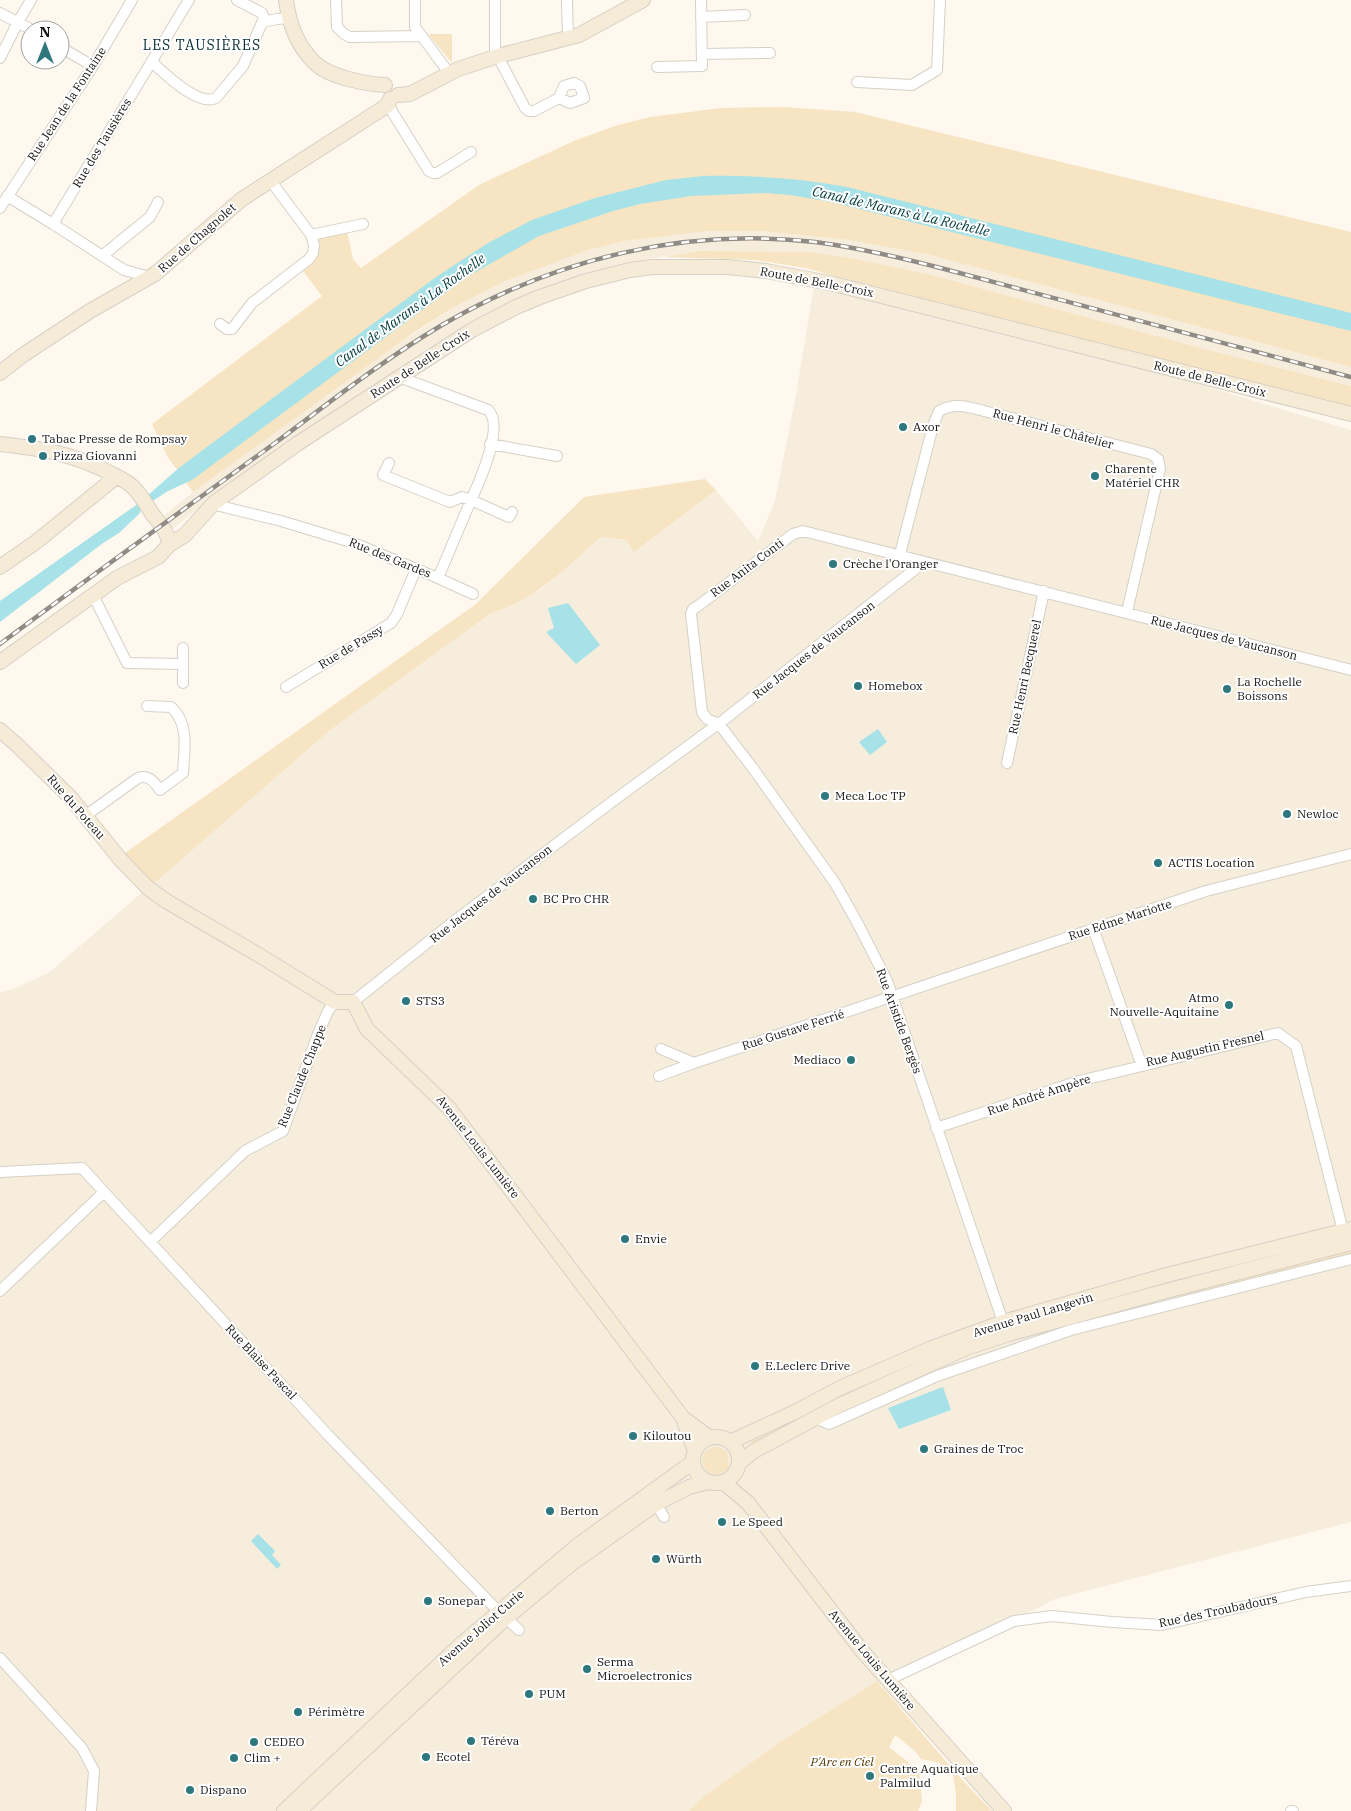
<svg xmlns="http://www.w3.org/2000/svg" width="1351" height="1811" viewBox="0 0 1351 1811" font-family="'IBM Plex Serif',serif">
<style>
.built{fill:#f6eddc}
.green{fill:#f7e4c3}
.water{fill:#a6e2e7}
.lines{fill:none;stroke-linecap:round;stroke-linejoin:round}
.street-casing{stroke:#d6d0c6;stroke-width:12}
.secondary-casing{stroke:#d6d0c6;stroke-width:16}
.street{stroke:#fff;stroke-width:10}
.secondary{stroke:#f6ebd7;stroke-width:14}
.rail-casing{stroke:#908c85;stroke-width:4.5}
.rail{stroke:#fff;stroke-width:2.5;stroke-dasharray:8;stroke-linecap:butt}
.poi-dot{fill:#2d777d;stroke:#fff;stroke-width:2}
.labels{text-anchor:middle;stroke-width:4;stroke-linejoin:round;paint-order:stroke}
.street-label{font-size:12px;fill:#181613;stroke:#fff}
.poi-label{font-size:12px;fill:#181613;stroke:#fff;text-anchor:start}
.park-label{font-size:12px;font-style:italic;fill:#503801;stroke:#fff}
.neighbourhood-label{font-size:14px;letter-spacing:1px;fill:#0b2f32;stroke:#fff}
.water-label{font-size:14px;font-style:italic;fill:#003a3e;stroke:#fff}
</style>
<rect width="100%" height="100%" fill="#fef8ee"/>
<!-- built -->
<path class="built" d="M708,231H762L849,240L930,255L1351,367V386L1208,350L928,274L851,258L810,252L699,251L636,261L585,273L529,296L468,324L323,421L200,507L170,531L161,518L193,492L367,365L452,308L505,281L588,250L625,241Z
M814,286L1171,376L1351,430V1522L1055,1599L903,1679L877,1681L780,1742L703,1797L689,1811H0V993L20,986L50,972L329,731L491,613L506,609L541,589L601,537L626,540L635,551L716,490L758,541L775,501L796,395Z"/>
<!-- green -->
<path class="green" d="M428,34H452V63Z
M784,107L855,112L1351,232V367L930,255L849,240L762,231H708L625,241L588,250L505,281L452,308L413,333L193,492L167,456L152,424L322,296L303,271C316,261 320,253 316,238L347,231L353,259L361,268L479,185L576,140L618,125L650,117L721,108Z
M699,251L810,252L851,258L928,274L1208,350L1351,386V409L805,268L755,260L664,257Z
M705,479L716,490L634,552L626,540L601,537C567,566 535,601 491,613L329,731L152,885L145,879L147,877L125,853L476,604L584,497Z
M1351,1248V1255L1183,1297L1180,1296V1293Z
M964,1345L901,1369L753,1445L750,1441L748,1442L747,1440L936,1349Z
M713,1447H719L727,1452L728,1462L730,1464L728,1469L719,1475L708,1473L702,1463L704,1453Z
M877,1681L956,1773L992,1811H956V1793L953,1774L948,1776L940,1763L921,1759L915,1751L895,1735L889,1747L908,1762L914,1770L919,1769L922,1801L918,1811H689L703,1797L780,1742Z"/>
<!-- water -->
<path class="water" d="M703,176C752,175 799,178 847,187L1351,313V331L831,202L790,195L766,193L691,196L640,204L613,211L539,236L467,277L192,480L168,491L142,508L139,514L119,533L103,543L0,622V601L139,503L180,467L436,277L488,243L532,220L595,198L666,180Z
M568,603L600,645L576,664L546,632L554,628L548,608Z
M878,729L887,742L870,755L859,742Z
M943,1387L951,1410L899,1429L888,1408Z
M258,1534L275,1551L272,1555L281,1565L277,1569L251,1541Z"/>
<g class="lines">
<defs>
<path id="street" d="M336,0L337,27L344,34L350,37L422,36
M415,0V27L449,73
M495,0V51L525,108L529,111H534L559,98L570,103L584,98L580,86L574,83L564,86L559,98
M567,0L568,38
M0,13L32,30
M701,17L745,15
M263,22L277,19L288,18
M60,47L93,66
M702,54L770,53
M0,58L18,22L31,0
M152,62C164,73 198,107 216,98L243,66L264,18L262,13L237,0
M657,67L702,66L701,0
M857,82L912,85L937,70L940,0
M388,105L429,171L433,173H437L471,152
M7,196L53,224L124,270L150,277
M0,208L93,66L132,0
M53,224L189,0
M311,235L363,224
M102,256L150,217L158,202
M220,324L227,329H232L252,303L309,259L313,253L314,245L311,235L270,180
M490,444L557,456
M389,463L383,475L450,502L462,497L471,500C479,483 505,425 488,410L399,377
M214,503L220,506L281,521L354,543L438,578L471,500L509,517L512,512
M900,554L933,426L939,411C955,402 968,407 984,411L1151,454L1158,459L1160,469L1127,612
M438,578L473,594
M93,595L127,663L183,664V683
M183,648V664
M286,687L391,623L397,614L416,569
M719,724L707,719L702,712L691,614L693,609L698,606L793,534L803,531L1351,670
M719,724L752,767L835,883L858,924L887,981L1003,1322
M1007,763L1044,591
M85,816L138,778C149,774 154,782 160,790L183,773C184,750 190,724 171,707L147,706
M1093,928L1142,1066L1278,1033L1296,1046L1343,1231L1347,1235
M353,1002L457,919L613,801L725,719L924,562
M661,1049L694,1063L1206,891L1351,854
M659,1076L694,1063
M936,1128L1079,1081L1142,1066
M0,1172L82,1168L327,1434L499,1612
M150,1242L245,1151L283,1131L318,1034L328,1011L335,1002
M0,1291L104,1192
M815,1418L829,1424L937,1376L1071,1330L1351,1259
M656,1504L664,1517
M506,1618L519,1630
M0,1658L82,1748L94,1771L91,1811
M888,1680L1014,1621L1052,1616L1112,1622L1162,1625L1306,1592L1351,1586
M1291,1811H1293"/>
<path id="secondary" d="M286,0C289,24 297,46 315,63C329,77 366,84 385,85
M398,95L410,94L458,69L498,56L579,35L643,0
M0,373L23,355L90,311L155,274L242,199L388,105L390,99
M0,444C43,449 71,453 110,473C118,477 127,481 133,487C141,495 147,506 153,515C160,524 169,533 169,545
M0,567L36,542L116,477
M0,662L117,578L158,557L169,545L185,535L214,503L297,444L472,330L516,307L540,297L586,281L630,270L652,267H727L766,271L830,283L1351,414
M0,730L17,745L70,797L120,859L148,888L166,901L257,954L335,1002H353L367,1029L449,1108L683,1418L710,1438
M683,1418L695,1451
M693 1460a23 23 0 1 1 46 0a23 23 0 1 1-46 0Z
M730,1442L797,1411L840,1388L932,1348L1003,1322L1163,1276L1351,1229
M739,1463L754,1451L838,1406L966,1348L1009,1334L1166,1291L1351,1243
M723,1482L748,1503L863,1652L1004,1811
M284,1811L460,1645L578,1545L693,1462
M299,1811L506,1618L571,1564L656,1504L689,1487L708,1482"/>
</defs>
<!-- street casing -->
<use href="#street" class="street-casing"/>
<!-- secondary casing -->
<use href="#secondary" class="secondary-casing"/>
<!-- street -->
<use href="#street" class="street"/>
<!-- secondary -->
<use href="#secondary" class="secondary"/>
<defs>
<path id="rail" d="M0,644C91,576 183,510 275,443C329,403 383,360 442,325C555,259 684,227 815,242C861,248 907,259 952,271L1351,377"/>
</defs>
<!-- rail casing -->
<use href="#rail" class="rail-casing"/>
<!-- rail -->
<use href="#rail" class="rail"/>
</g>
<!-- markers -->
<g class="poi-dot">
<circle cx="903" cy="427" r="5"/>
<circle cx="32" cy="439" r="5"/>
<circle cx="43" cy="456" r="5"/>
<circle cx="1095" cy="476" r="5"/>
<circle cx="833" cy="564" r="5"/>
<circle cx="858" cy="686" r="5"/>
<circle cx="1227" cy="689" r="5"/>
<circle cx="825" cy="796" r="5"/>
<circle cx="1287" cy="814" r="5"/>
<circle cx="1158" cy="863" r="5"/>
<circle cx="533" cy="899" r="5"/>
<circle cx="406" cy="1001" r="5"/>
<circle cx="1229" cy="1005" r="5"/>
<circle cx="851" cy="1060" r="5"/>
<circle cx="625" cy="1239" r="5"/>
<circle cx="755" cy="1366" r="5"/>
<circle cx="633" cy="1436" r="5"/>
<circle cx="924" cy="1449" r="5"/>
<circle cx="550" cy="1511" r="5"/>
<circle cx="722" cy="1522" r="5"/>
<circle cx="656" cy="1559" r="5"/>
<circle cx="428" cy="1601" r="5"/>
<circle cx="587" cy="1669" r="5"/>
<circle cx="529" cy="1694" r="5"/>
<circle cx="298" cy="1712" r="5"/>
<circle cx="471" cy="1741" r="5"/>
<circle cx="254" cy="1742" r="5"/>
<circle cx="426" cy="1757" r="5"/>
<circle cx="234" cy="1758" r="5"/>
<circle cx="870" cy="1776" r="5"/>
<circle cx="190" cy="1790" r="5"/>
</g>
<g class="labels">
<!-- street labels -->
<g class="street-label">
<text transform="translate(67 104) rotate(-57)" y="4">Rue Jean de la Fontaine</text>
<text transform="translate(102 143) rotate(-59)" y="4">Rue des Tausières</text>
<text transform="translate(197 238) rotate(-41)" y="4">Rue de Chagnolet</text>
<text transform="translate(817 282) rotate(11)" y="4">Route de Belle-Croix</text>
<text transform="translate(420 364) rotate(-33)" y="4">Route de Belle-Croix</text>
<text transform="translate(1210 379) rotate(14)" y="4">Route de Belle-Croix</text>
<text transform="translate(1053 429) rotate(15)" y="4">Rue Henri le Châtelier</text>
<text transform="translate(390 558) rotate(22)" y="4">Rue des Gardes</text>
<text transform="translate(747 568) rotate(-37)" y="4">Rue Anita Conti</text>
<text transform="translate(1224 638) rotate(14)" y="4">Rue Jacques de Vaucanson</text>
<text transform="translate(351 647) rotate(-31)" y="4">Rue de Passy</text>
<text transform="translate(814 650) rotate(-38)" y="4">Rue Jacques de Vaucanson</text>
<text transform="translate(1025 677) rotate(-78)" y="4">Rue Henri Becquerel</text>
<text transform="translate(76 807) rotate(49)" y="4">Rue du Poteau</text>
<text transform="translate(491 894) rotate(-38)" y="4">Rue Jacques de Vaucanson</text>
<text transform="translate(1120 920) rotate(-18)" y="4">Rue Edme Mariotte</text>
<text transform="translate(899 1021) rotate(70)" y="4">Rue Aristide Bergès</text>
<text transform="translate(793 1030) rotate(-18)" y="4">Rue Gustave Ferrié</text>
<text transform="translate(1205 1049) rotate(-13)" y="4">Rue Augustin Fresnel</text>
<text transform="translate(302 1076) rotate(-68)" y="4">Rue Claude Chappe</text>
<text transform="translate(1039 1095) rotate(-18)" y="4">Rue André Ampère</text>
<text transform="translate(478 1147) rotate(52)" y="4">Avenue Louis Lumière</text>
<text transform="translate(1033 1315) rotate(-17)" y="4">Avenue Paul Langevin</text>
<text transform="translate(261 1362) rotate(47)" y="4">Rue Blaise Pascal</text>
<text transform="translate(1218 1611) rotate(-12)" y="4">Rue des Troubadours</text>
<text transform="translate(481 1628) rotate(-41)" y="4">Avenue Joliot Curie</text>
<text transform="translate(872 1660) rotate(50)" y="4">Avenue Louis Lumière</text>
</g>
<!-- poi labels -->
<g class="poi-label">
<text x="913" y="431">Axor</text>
<text x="42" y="443">Tabac Presse de Rompsay</text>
<text x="53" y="460">Pizza Giovanni</text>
<text x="1105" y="473">Charente<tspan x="1105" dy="14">Matériel CHR</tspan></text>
<text x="843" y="568">Crèche l'Oranger</text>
<text x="1237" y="686">La Rochelle<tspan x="1237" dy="14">Boissons</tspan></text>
<text x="868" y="690">Homebox</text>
<text x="835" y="800">Meca Loc TP</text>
<text x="1297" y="818">Newloc</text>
<text x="1168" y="867">ACTIS Location</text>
<text x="543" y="903">BC Pro CHR</text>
<text x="1219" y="1002" text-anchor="end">Atmo<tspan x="1219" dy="14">Nouvelle-Aquitaine</tspan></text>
<text x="416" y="1005">STS3</text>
<text x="841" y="1064" text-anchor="end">Mediaco</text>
<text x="635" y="1243">Envie</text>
<text x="765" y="1370">E.Leclerc Drive</text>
<text x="643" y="1440">Kiloutou</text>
<text x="934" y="1453">Graines de Troc</text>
<text x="560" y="1515">Berton</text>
<text x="732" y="1526">Le Speed</text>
<text x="666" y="1563">Würth</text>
<text x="438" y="1605">Sonepar</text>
<text x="597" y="1666">Serma<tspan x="597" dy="14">Microelectronics</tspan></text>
<text x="539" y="1698">PUM</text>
<text x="308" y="1716">Périmètre</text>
<text x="481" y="1745">Téréva</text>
<text x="264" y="1746">CEDEO</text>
<text x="436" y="1761">Ecotel</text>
<text x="244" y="1762">Clim +</text>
<text x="880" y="1773">Centre Aquatique<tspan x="880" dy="14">Palmilud</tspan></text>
<text x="200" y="1794">Dispano</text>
</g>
<!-- park labels -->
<g class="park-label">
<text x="842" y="1766">P'Arc en Ciel</text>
</g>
<!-- neighbourhood labels -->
<g class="neighbourhood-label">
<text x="202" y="50">LES TAUSIÈRES</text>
</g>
<!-- water labels -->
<g class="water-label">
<text transform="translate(901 211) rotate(13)" y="5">Canal de Marans à La Rochelle</text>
<text transform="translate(410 310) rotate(-36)" y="5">Canal de Marans à La Rochelle</text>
</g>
</g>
<!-- north arrow -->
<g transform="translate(45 45)"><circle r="24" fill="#ffffff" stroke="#a3a2a1"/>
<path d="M0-4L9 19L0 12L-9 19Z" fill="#2d777d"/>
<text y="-8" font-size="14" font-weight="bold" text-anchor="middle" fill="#181613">N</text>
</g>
</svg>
